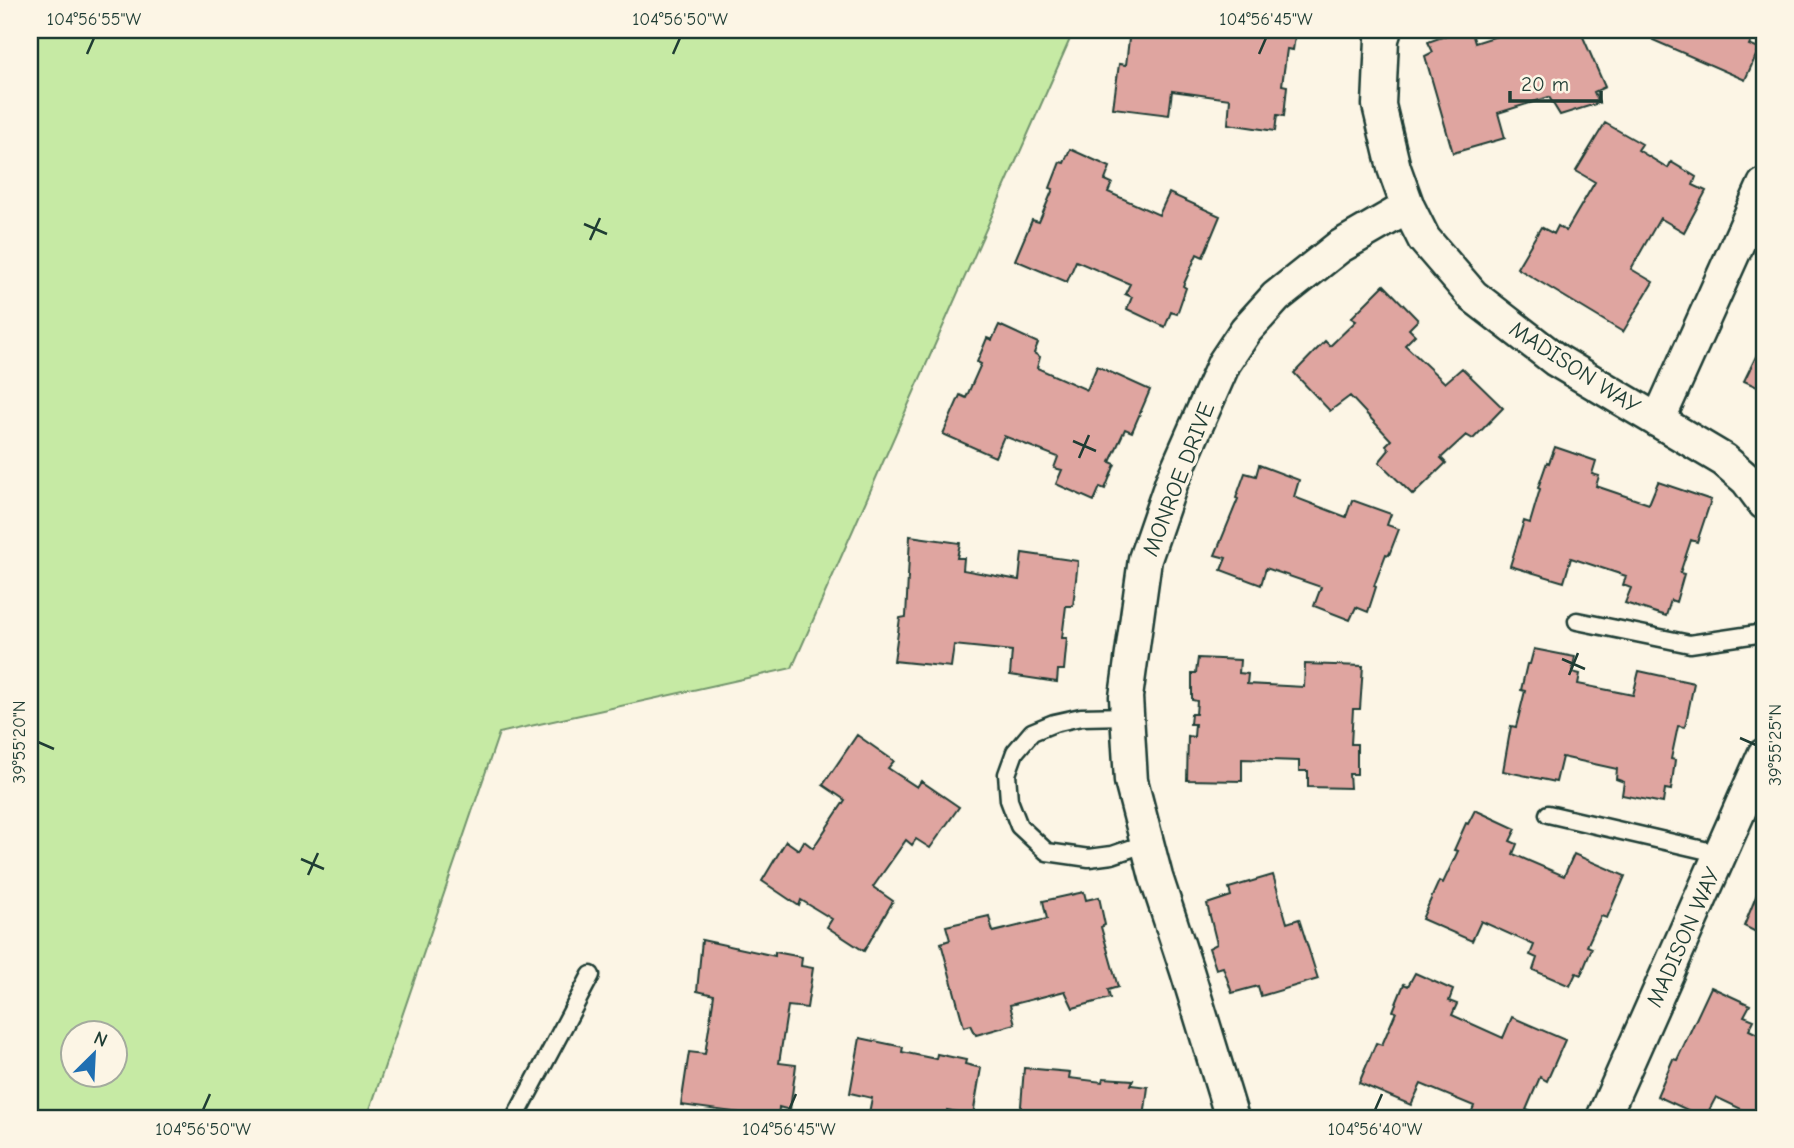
<svg xmlns="http://www.w3.org/2000/svg" width="1794" height="1148" viewBox="0 0 1794 1148" font-family="'Comic Neue',sans-serif">
<style>
.green{fill:#c6eaa4;stroke:#72946c;stroke-width:2;fill-rule:evenodd}
.building{fill:#dfa5a0;stroke:#1f3d34;stroke-width:2}
.lines{fill:none;stroke-linecap:round;stroke-linejoin:round}
.lane-casing{stroke:#1f3d34;stroke-width:21}
.street-casing{stroke:#1f3d34;stroke-width:37}
.lane{stroke:#fcf5e5;stroke-width:16}
.street{stroke:#fcf5e5;stroke-width:32}
.ticks{fill:none;stroke:#1f3d34;stroke-width:2.5}
.labels{text-anchor:middle;stroke-width:7;stroke-linejoin:round;paint-order:stroke}
.street-label{font-size:23px;fill:#1f3d34;stroke:#fcf5e5}
.neatline{fill:none;stroke:#1f3d34;stroke-width:2.5}
.ticks-label{font-size:18px;text-anchor:middle;fill:#1f3d34}
</style>
<rect width="100%" height="100%" fill="#fcf5e5"/>
<filter id="ink" filterUnits="userSpaceOnUse"><feTurbulence type="fractalNoise" baseFrequency=".0143" numOctaves="2"/><feDisplacementMap in="SourceGraphic" scale="14" xChannelSelector="R" yChannelSelector="G"/><feConvolveMatrix kernelMatrix="1 2 1 2 8 2 1 2 1" color-interpolation-filters="sRGB"/></filter>
<g filter="url(#ink)">
<!-- green -->
<path class="green" d="M30,30H1074L792,668L499,733L367,1118H30ZM74,1032H116V1074H74Z"/>
<!-- building -->
<path class="building" d="M1130,30H1296L1293,50L1287,49L1282,85L1287,86L1284,116L1277,115L1275,131L1228,124L1230,99L1172,91L1169,115L1113,108L1119,64L1126,65Z
M1462,30H1471L1475,43L1516,30H1580L1605,87L1594,92L1599,103L1560,115L1549,97L1498,113L1505,138L1453,153L1425,56L1433,52L1428,42Z
M1658,30H1756L1749,45L1759,49L1745,80L1653,40Z
M1605,123L1642,144L1638,150L1668,168L1671,162L1696,177L1693,185L1706,191L1684,232L1660,218L1631,269L1653,282L1623,332L1517,268L1541,227L1554,234L1558,226L1566,231L1595,182L1576,171Z
M1070,149L1110,167L1105,180L1112,183L1108,192L1159,215L1169,193L1220,216L1203,257L1197,254L1183,286L1186,288L1177,314L1171,312L1165,327L1127,309L1132,297L1125,294L1130,284L1076,261L1067,282L1015,260L1032,220L1039,222L1053,189L1050,188L1060,162L1064,163Z
M1384,285L1418,320L1409,329L1415,335L1405,345L1445,383L1462,368L1503,408L1473,439L1466,435L1441,458L1446,463L1413,495L1379,462L1389,450L1386,445L1391,440L1350,396L1330,411L1294,373L1325,341L1330,346L1356,321L1351,318Z
M999,325L1038,343L1034,353L1040,357L1037,368L1087,390L1097,366L1150,390L1132,432L1125,429L1110,462L1115,464L1105,489L1100,487L1094,501L1056,484L1062,470L1054,468L1058,457L1004,436L995,457L943,434L960,395L966,398L981,364L977,362L987,338L992,340Z
M1764,340V390L1744,381Z
M1555,447L1596,461L1592,474L1599,476L1596,486L1649,504L1658,482L1711,500L1697,542L1691,540L1680,573L1684,574L1676,602L1671,600L1666,616L1625,603L1631,588L1623,585L1626,576L1571,558L1564,582L1510,566L1524,521L1530,523L1540,489L1538,488L1547,462L1549,463Z
M1259,465L1299,480L1294,497L1346,517L1352,500L1391,514L1387,525L1399,529L1389,555L1386,554L1374,586L1376,587L1368,612L1356,607L1350,620L1314,606L1321,587L1266,568L1261,585L1221,570L1226,558L1215,555L1238,499L1236,498L1245,473L1256,476Z
M910,536L960,543L957,558H964L963,570L1019,580L1022,553L1078,561L1073,606H1066L1062,638H1067L1064,670H1058L1057,682L1010,675L1012,651L954,645L951,667L894,661L900,618L906,617Z
M1534,649L1575,657L1572,672L1580,674L1578,684L1633,695L1639,671L1694,683L1685,727L1678,726L1671,759L1675,760L1671,790L1665,789L1663,803L1622,795L1624,782L1616,779L1617,769L1562,757L1556,782L1503,771L1511,726L1516,727L1525,691L1521,690L1527,664H1530Z
M1198,658L1240,660L1239,673L1248,674L1247,684L1304,687L1305,664L1363,666L1360,709H1353L1351,744H1357V774H1349L1350,788L1308,787V771H1299V761L1242,759V781L1187,780L1188,736L1194,737L1195,724H1190L1191,714H1196L1197,701L1192,700V673H1196Z
M857,735L894,761L888,768L917,787L921,781L959,807L930,848L916,839L912,845L906,840L873,887L893,901L864,951L827,927L832,919L801,900L799,906L762,881L786,841L799,850L804,841L813,848L845,800L823,785Z
M1475,810L1516,829L1510,841L1517,844L1513,854L1564,876L1574,854L1625,876L1607,918L1601,916L1587,946L1592,948L1581,975L1576,973L1570,986L1533,970L1537,958L1530,955L1534,945L1481,921L1472,941L1422,919L1439,881L1443,883L1458,851L1454,850L1466,823L1468,824Z
M1273,875L1287,923L1299,919L1318,979L1261,996L1258,986L1232,993L1223,967L1216,969L1209,948L1217,944L1207,904L1231,896L1229,888Z
M1764,888V936L1744,926L1759,889L1763,890Z
M1084,892L1086,900L1099,897L1105,925L1101,927L1118,987L1108,990L1110,998L1073,1008L1065,991L1010,1005L1015,1024L976,1035L971,1025L964,1027L941,943L950,940L946,926L989,916L993,932L1047,919L1043,901Z
M702,940L775,956V952L802,957L801,966L813,968L807,1008L788,1006L779,1063L796,1065L790,1110L779,1107L778,1118L681,1105L689,1052L705,1054L714,995L697,991Z
M1415,973L1453,990L1449,1001L1457,1004L1452,1015L1503,1038L1512,1017L1565,1040L1547,1081L1540,1077L1526,1110L1532,1112L1530,1118H1476L1470,1116L1474,1106L1421,1084L1411,1105L1359,1083L1376,1043L1382,1045L1396,1012L1393,1011L1404,984L1408,986Z
M1711,987L1750,1005L1744,1016L1754,1020L1749,1030L1764,1037V1118H1760L1716,1097L1705,1118L1657,1096L1673,1059L1677,1060Z
M860,1038L903,1047L902,1052L936,1059L937,1054L966,1060L965,1064L981,1068L973,1115L947,1110L946,1118H868L872,1098L850,1093Z
M1024,1068L1070,1072L1069,1078L1102,1082L1103,1078L1133,1080L1131,1085L1148,1087L1144,1118H1020Z"/>
<g class="lines">
<defs>
<path id="lane" d="M1577,621L1690,644L1764,633
M1127,716L1081,717L1054,723L1032,732L1015,752L1007,774L1009,800L1019,826L1047,852L1089,858L1112,855L1147,843
M1548,814L1721,854
M515,1118L591,975"/>
<path id="street" d="M1385,30L1382,39L1379,105L1394,168L1408,207L1424,239L1473,296L1556,360L1724,460L1747,480L1764,503
M1658,421L1764,185
M1232,1118L1187,971L1156,877L1131,781L1126,697L1145,559L1172,481L1224,363L1246,330L1276,297L1339,247L1408,207
M1603,1118L1764,755"/>
</defs>
<!-- lane casing -->
<use href="#lane" class="lane-casing"/>
<!-- street casing -->
<use href="#street" class="street-casing"/>
<!-- lane -->
<use href="#lane" class="lane"/>
<!-- street -->
<use href="#street" class="street"/>
</g>
</g>
<!-- ticks -->
<path class="ticks" d="M87,54L94,38M673,54L680,38M1259,54L1266,38M584,224L607,234M590,240L600,218M1073,441L1096,451M1079,458L1089,435M1562,659L1585,669M1569,675L1578,653M1740,738L1756,745M38,742L54,749M301,859L324,869M308,875L318,853M203,1110L210,1094M789,1110L796,1094M1375,1110L1382,1094"/>
<g class="labels">
<!-- street labels -->
<g class="street-label">
<text transform="translate(1575 367) rotate(33)" y="8">MADISON WAY</text>
<text transform="translate(1178 479) rotate(-69)" y="8">MONROE DRIVE</text>
<text transform="translate(1683 937) rotate(-66)" y="8">MADISON WAY</text>
</g>
</g>
<!-- margin -->
<rect width="1794" height="1148" fill="none" stroke="#fcf5e5" stroke-width="77"/>
<!-- north arrow -->
<g transform="translate(94 1054) rotate(24)"><circle r="33" fill="#fcf5e5" stroke="#a4ab9e" stroke-width="2"/>
<path d="M0-5L12 26L0 18L-12 26Z" fill="#1f6fb2"/>
<text y="-10" font-size="19" font-weight="bold" text-anchor="middle" fill="#1f3d34">N</text>
</g>
<!-- scale -->
<path d="M1510 91v10h91v-10" fill="none" stroke="#1f3d34" stroke-width="3.5"/>
<text x="1521" y="91" font-size="21" fill="#1f3d34" stroke="#fcf5e5" stroke-width="5" paint-order="stroke">20 m</text>
<rect x="38" y="38" width="1718" height="1072" class="neatline"/>
<g class="ticks-label">
<text x="94" y="25">104°56'55"W</text>
<text x="680" y="25">104°56'50"W</text>
<text x="1266" y="25">104°56'45"W</text>
<text transform="translate(19 742) rotate(-90)" y="6">39°55'20"N</text>
<text transform="translate(1775 745) rotate(-90)" y="6">39°55'25"N</text>
<text x="203" y="1135">104°56'50"W</text>
<text x="789" y="1135">104°56'45"W</text>
<text x="1375" y="1135">104°56'40"W</text>
</g>
</svg>
